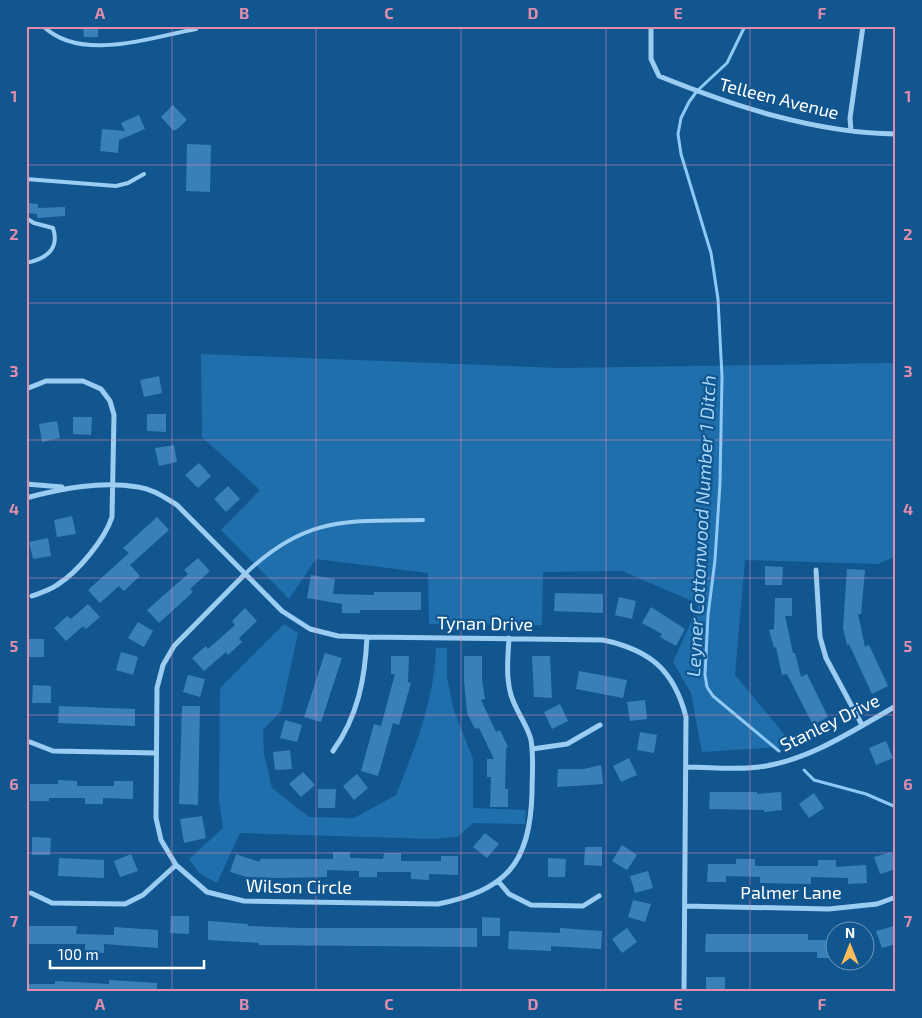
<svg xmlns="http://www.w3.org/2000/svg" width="922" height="1018" viewBox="0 0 922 1018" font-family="'Exo 2',sans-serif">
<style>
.green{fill:#1f6fad}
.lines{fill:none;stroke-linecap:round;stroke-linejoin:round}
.stream{stroke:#8cc9f6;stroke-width:3}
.building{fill:#3980b9}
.lane{stroke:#9bccf2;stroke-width:4}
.street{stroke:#9bccf2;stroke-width:5}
.grid{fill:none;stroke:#e08cad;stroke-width:1;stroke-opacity:0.55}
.labels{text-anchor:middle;stroke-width:4.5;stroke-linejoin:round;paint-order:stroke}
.street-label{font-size:18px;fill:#fff;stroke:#11568f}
.water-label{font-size:19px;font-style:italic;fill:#a6d6fa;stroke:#11568f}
.neatline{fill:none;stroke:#e08cad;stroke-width:2}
.grid-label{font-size:16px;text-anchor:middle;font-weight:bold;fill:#e08cad}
</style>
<rect width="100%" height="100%" fill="#11568f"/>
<!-- green -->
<path class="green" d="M201,354L559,368L896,363V556L878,564L745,560L735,675L794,746L702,752L691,693L673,662L699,604L622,571L543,572L542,625L429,624L428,573L316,559L289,599L221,530L260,490L202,437Z
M284,624L298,633L281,711L263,730L264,754L272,788L309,817L354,818L396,795C416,745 434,702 436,648H447V678L454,711L473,759V808L526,810L525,824L473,823L457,837L433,839L240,833L217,883L199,873L189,859L223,828L219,801L220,688Z"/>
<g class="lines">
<!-- stream -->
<path class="stream" d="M745,26L727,63L697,91L689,102L681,118L678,134L681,154L711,253L718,299L722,377L720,483L715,560L708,615L705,675L707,687L713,696L779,751
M804,770L814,780L866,794L896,807"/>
</g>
<!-- building -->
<path class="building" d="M83,26H98V37H84Z
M173,105L187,120L176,130H173L161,117Z
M139,115L145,129L119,140L118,153L100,151L102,129L125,131L121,123Z
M187,144L211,145L210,192L186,191Z
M27,203L38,204V208L65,207V216L37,218V214L27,213Z
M159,376L162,393L144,397L140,380Z
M147,414H166V432L147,431Z
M73,417H92L91,435L73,434Z
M57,421L60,438L42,442L39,424Z
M174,445L177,462L159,466L155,448Z
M199,463L211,476L198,488L185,475Z
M228,486L240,499L226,512L214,499Z
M72,516L76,534L57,537L54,520Z
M157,517L169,530L130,565L140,576L124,591L119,586L100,603L88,590L129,553L123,548Z
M48,538L51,556L33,559L29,542Z
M198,558L210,571L190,589L193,592L159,623L147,610L188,574L184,570Z
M765,566L783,567L782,585H765Z
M847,569L865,570L861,614H858L865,647L869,645L888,686L872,694L849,644L847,645L843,628Z
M311,575L335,579L333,594L374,595V592H421V610H360V613H342V604L307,598Z
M555,593L603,594V613L554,611Z
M619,597L636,601L632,619L615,615Z
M775,598H792V616H785L793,653H795L801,677L807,674L828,717L813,725L787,674L782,675L776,647L774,648L769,630L774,629Z
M88,604L100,617L86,629L83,626L66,641L54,628L67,616L71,619Z
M651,607L685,629L676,646L660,637L662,634L642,623Z
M245,608L257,621L239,638L242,642L228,655L226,652L204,671L192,658L206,646L208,649L235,625L232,621Z
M138,622L153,631L144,647L128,638Z
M26,639H44V657H26Z
M121,652L138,657L133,675L116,670Z
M325,653L342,658L321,722L304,717Z
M391,656H409L408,682L411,683L399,725L393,723L378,776L361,771L374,724L381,726L395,674H391Z
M464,656H482V680L485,699L481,700L496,732L500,730L508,747L506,748L505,789H508V807H490L491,777H487V759H494L479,728L475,729L467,713L464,681Z
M532,656H550L552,698L534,697Z
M579,671L627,680L623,698L576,689Z
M188,675L205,679L200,697L183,692Z
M33,685L51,686V703H32Z
M645,700L647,719L630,721L627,702Z
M560,704L568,721L552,729L544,712Z
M59,706L135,709V726L58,723Z
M182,706H200L198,805L179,804Z
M285,720L302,725L297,742L280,738Z
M640,732L657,735L654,753L637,750Z
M886,741L893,758L876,765L869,748Z
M290,750L292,769L275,770L273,752Z
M629,758L637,775L621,782L613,766Z
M601,765L603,784L557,787L558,769H584Z
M303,772L315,785L301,797L289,784Z
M357,774L368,788L354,800L343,786Z
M58,780L77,781V786H114V781H133V799L103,798V804H85V798H49V801H30V784H58Z
M318,789H336L335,808H318Z
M710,792H757V794L781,792L782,810L764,812V810L709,809Z
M814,793L824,808L809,818L799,804Z
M202,816L206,838L184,843L180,819Z
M485,833L499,844L487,858L473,847Z
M32,837L51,838L50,855H32Z
M622,845L637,855L627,870L612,861Z
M585,847H602V866L584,865Z
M333,852H350V858L383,859L384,853H401V861H441V856H458V875L429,874V880L411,879V872H377V877H359V871L327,870V877L277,878L247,877L230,872L236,854L260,862V859H333Z
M892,852L896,869L880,874L874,857Z
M131,854L138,871L120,877L114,861Z
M59,858L104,860V878L58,876Z
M548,858L566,859L565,877H548Z
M736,859H755V866H818V860H836V867L866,865L867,883L848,884V878L811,877V884L760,883V877L726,876V882H707L708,864H736Z
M648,871L653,888L635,893L630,876Z
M633,900L651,904L645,922L628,917Z
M171,916H189V934L170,933Z
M482,917L500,918V936H482Z
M208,921L248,924V926L300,928H477V947L259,945V943L208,940Z
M28,926H77L76,934L114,935V927L158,930V948L104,944V953L85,952V944H28Z
M894,926L896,944L882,948L876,931Z
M560,928L602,931L601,949L551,946V951L508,949L509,931L560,933Z
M627,928L637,942L622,953L612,939Z
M706,934H808V940H834V958H817V952H705Z
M706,977H725V992H706Z
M109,980L157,983V992H28V984H55V981L109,984Z"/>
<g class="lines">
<!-- lane -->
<path class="lane" d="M43,26C81,63 151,37 196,29
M26,179L116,186L128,183L144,174
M26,218L34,223L53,228C60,249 46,259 26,263
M245,574C305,516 346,521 423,520"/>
<!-- street -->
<path class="street" d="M651,26V59L659,76C733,106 815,133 896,134
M851,131L850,118L863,26
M26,389L46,381H83L101,389L110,401L114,415L112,517C105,539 78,572 57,585C50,590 40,593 32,596
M26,484L62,487
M26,498C63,488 101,481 138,487C153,489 165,498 177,505L282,611L310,629L338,636L367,637L603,640C650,650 674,670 686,717L684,992
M816,570L820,637L826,658L862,725
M245,574L174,646L163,665L157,688L156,818L161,840L176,865L207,892L244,901L438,904C506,890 530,864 532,793C532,776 534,757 531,740C527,723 513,708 510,691C506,674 508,656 509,638
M30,742L53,751L156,753
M532,749L567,744L600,725
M333,751C358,716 365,679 367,637
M686,767C710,767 735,770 759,767C808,761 854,730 896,706
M498,881L509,894L531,905L583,906L599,896
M31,893L52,903L125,904L143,895L176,865
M685,906L829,909L877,904L896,897"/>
</g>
<!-- grid -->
<path class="grid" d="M172,26V992M316,26V992M461,26V992M606,26V992M750,26V992M26,165H896M26,303H896M26,440H896M26,578H896M26,715H896M26,853H896"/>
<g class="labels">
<!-- street labels -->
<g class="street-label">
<text transform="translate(779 99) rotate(14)" y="6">Telleen Avenue</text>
<text transform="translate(485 624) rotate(1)" y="6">Tynan Drive</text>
<text transform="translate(830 723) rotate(-26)" y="6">Stanley Drive</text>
<text transform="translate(299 887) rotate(1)" y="6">Wilson Circle</text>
<text x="791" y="899">Palmer Lane</text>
</g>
<!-- water labels -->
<g class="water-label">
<text transform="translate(701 526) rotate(-87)" y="7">Leyner Cottonwood Number 1 Ditch</text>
</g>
</g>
<!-- border -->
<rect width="922" height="1018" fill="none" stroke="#11568f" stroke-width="55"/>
<!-- north arrow -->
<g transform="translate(850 946)"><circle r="24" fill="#11568f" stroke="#709abc"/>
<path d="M0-4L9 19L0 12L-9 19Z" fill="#ffbd5c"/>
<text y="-8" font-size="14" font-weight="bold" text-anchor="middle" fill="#ffffff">N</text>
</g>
<!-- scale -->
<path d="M50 960v8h154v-8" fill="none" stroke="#ffffff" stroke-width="2.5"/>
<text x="58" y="960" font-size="15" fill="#ffffff" stroke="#11568f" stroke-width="4" paint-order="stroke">100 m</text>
<rect x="28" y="28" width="866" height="962" class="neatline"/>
<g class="grid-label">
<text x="100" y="19">A</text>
<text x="244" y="19">B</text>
<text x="389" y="19">C</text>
<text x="533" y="19">D</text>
<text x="678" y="19">E</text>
<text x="822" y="19">F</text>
<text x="14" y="102">1</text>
<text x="908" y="102">1</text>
<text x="14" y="240">2</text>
<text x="908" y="240">2</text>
<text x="14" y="377">3</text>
<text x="908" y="377">3</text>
<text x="14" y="515">4</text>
<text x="908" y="515">4</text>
<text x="14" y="652">5</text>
<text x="908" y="652">5</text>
<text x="14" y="790">6</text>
<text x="908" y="790">6</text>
<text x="14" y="927">7</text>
<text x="908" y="927">7</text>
<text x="100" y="1010">A</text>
<text x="244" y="1010">B</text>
<text x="389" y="1010">C</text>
<text x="533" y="1010">D</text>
<text x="678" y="1010">E</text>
<text x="822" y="1010">F</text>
</g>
</svg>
